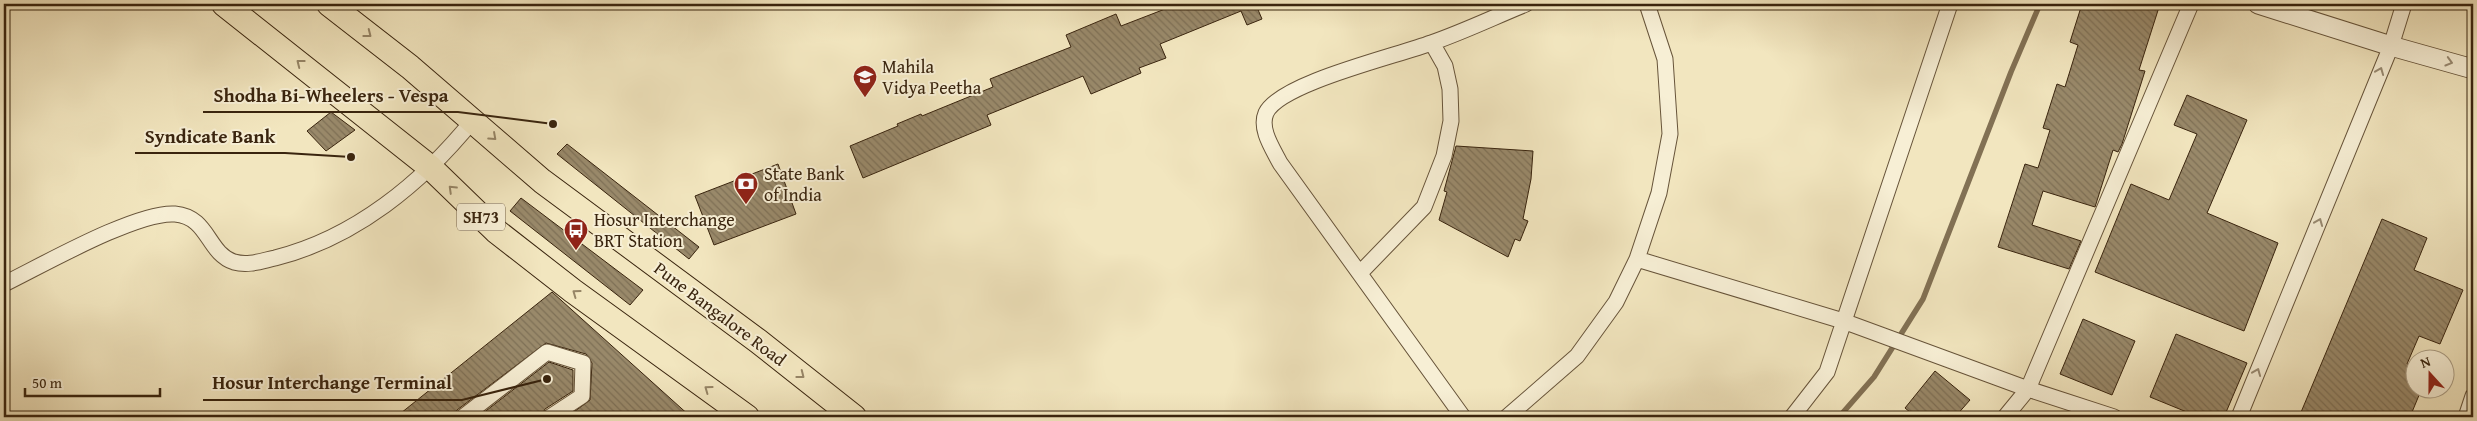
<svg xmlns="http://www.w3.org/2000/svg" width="2477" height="421" viewBox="0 0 2477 421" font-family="'Gentium Book Plus',serif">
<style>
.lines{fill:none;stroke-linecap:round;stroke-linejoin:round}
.stream{stroke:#827154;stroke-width:5.5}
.building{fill:url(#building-back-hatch);stroke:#39240e}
.minor-casing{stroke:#67543a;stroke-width:17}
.tertiary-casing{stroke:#67543a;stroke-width:21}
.primary-casing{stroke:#39240e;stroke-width:26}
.minor{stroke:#f7efd5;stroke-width:15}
.tertiary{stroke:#f7efd5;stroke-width:19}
.primary{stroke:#f2e6bf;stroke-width:24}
.oneway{stroke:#968566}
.oneway2{stroke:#988a72}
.labels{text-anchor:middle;stroke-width:4;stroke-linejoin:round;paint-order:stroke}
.shield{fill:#f7efd5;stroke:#72614a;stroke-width:1}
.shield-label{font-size:16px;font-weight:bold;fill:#39240e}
.poi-label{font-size:18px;fill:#39240e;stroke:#f7efd5;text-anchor:start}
.street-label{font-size:18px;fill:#39240e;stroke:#f7efd5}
.leader{fill:none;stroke:#39240e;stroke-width:2}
.callout-dot{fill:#39240e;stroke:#f7efd5;stroke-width:2}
.callout-label{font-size:19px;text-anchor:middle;font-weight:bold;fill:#39240e;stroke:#f7efd5;stroke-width:4;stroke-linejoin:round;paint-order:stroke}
</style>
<defs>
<pattern id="building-back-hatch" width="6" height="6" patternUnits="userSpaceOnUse" patternTransform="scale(1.25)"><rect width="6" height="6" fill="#99896a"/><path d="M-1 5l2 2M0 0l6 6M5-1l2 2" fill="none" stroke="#7e7056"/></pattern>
</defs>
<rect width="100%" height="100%" fill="#f2e6bf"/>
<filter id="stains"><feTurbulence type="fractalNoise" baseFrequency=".004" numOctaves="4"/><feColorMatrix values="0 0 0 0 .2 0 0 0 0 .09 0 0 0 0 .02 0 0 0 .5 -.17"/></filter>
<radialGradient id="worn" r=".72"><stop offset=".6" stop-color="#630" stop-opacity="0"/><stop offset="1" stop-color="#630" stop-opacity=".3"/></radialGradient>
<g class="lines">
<!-- stream -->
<path class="stream" d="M1839,417L1874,377L1923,299L2011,72L2040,4"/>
</g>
<!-- building -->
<path class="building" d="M1178,4H1258L1256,5L1262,19L1247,25L1241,11L1160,44L1166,58L1139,68L1141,73L1091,94L1083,76L987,115L991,125L863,178L850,146L898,126L897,124L921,114L922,116L993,87L990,79L1071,47L1066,35L1116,14L1121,26Z
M2082,4H2160L2139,70L2145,71L2122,144L2118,152L2113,150L2095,207L2043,191L2032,225L2081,241L2069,269L1998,247L2025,164L2038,168L2050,130L2043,128L2057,84L2065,87L2078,45L2070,42Z
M2187,95L2247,120L2207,213L2278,243L2244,331L2095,272L2131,184L2169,200L2197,134L2174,125Z
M331,112L355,130L326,151L307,131Z
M567,144L699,247L689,259L557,154Z
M1456,146L1533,151L1531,179L1523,219L1528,221L1520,241L1515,239L1508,257L1439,220L1447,192L1444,191Z
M778,164L796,214L714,245L695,196Z
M521,198L643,290L630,305L510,211Z
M2382,219L2427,238L2414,270L2463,290L2440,344L2419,336L2407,364L2414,368V388H2422L2410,417H2299Z
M552,292L691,417H567L590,400L592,363L586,354L546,343L457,410L454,417H396Z
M2083,319L2135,341L2112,395L2060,374Z
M2176,334L2247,363L2224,417H2199L2150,397Z
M549,362L573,370V391L545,409L541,417H478Z
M1935,371L1970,400L1955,417H1916L1905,408Z"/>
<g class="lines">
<defs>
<path id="minor" d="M1637,259L1843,321L2028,389L2114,417
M1361,272L1424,207L1444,156L1451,121L1450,89L1445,66L1432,43
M4,284C41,266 137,211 175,214C209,217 207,253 234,262C248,266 261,261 275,258C355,238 422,183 473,120
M463,417L547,352L583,363L582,396L550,417
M1463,417L1280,163C1273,149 1259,129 1266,113C1280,83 1397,56 1431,43C1463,32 1494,17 1526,4
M1507,417L1577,356L1616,302L1637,259L1659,193L1670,134L1665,59L1647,4
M1792,417L1827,372L1950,4
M2005,417L2028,389L2191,4
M2239,417L2391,46L2404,4
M2466,417L2473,396"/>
<path id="tertiary" d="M2258,4L2391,46L2473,69"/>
<path id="primary" d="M224,4L431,168L496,231L573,291L747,417
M329,4L410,67L542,181L758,341L854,417"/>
</defs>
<!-- minor casing -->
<use href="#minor" class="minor-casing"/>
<!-- tertiary casing -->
<use href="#tertiary" class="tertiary-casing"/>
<!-- primary casing -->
<use href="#primary" class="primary-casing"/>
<!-- minor -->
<use href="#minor" class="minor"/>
<!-- tertiary -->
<use href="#tertiary" class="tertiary"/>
<!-- primary -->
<use href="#primary" class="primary"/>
</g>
<!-- one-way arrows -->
<defs><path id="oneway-chevron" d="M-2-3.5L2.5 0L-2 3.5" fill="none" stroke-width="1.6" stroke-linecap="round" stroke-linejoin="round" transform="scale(1.25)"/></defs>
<g class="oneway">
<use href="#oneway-chevron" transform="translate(368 34) rotate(38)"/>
<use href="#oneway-chevron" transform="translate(300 63) rotate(-142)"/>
<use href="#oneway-chevron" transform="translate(493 137) rotate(42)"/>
<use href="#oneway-chevron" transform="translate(452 189) rotate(-136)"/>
<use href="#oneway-chevron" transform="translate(576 293) rotate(-144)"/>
<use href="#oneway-chevron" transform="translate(801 375) rotate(38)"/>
<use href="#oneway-chevron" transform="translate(708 389) rotate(-144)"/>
</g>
<g class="oneway2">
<use href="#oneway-chevron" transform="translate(2449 62) rotate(16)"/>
<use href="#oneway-chevron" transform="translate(2380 71) rotate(-68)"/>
<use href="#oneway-chevron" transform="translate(2319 222) rotate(-68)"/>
<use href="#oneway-chevron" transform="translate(2257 372) rotate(-68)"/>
</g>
<!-- icons -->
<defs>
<symbol id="university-pin" viewBox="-11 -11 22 30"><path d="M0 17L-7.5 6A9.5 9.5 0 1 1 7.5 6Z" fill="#8f2418" stroke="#f7efd5"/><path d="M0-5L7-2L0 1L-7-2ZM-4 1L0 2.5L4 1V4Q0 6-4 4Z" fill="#fff"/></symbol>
<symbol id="bank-pin" viewBox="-11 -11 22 30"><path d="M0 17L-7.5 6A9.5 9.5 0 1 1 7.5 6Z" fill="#8f2418" stroke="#f7efd5"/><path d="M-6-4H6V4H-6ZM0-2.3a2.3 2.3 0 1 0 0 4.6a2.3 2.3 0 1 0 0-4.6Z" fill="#fff"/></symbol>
<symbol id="bus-pin" viewBox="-11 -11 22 30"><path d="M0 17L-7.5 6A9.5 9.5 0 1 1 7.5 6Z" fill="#8f2418" stroke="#f7efd5"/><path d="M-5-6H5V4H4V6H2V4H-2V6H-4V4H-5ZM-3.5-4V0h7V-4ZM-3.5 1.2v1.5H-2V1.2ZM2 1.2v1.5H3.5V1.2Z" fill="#fff"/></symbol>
</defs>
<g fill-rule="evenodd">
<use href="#university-pin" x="851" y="63" width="28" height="38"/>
<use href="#bank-pin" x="732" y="170" width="28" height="38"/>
<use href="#bus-pin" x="562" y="216" width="28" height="38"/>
</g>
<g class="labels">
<!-- shield labels -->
<rect class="shield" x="457" y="203.5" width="48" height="27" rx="4"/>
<g class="shield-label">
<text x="481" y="223">SH73</text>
</g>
<!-- poi labels -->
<g class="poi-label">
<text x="882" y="73">Mahila<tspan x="882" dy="21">Vidya Peetha</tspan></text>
<text x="764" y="180">State Bank<tspan x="764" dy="21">of India</tspan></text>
<text x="594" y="226">Hosur Interchange<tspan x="594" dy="21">BRT Station</tspan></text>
</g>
<!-- street labels -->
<g class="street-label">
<text transform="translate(720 314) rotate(37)" y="6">Pune Bangalore Road</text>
</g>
</g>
<!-- callouts -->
<path class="leader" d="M553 124L458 112H203M351 157L285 153H135M547 379L462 400H203"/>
<g class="callout-dot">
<circle cx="553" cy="124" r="5"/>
<circle cx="351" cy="157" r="5"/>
<circle cx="547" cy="379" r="5"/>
</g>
<g class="callout-label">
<text x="331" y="102">Shodha Bi-Wheelers - Vespa</text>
<text x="210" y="143">Syndicate Bank</text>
<text x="332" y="389">Hosur Interchange Terminal</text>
</g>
<!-- margin -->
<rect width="2477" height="421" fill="none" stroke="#f2e6bf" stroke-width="20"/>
<rect x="5" y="5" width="2467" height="411" fill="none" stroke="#39240e" stroke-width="2.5"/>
<rect x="10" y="10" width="2457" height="401" fill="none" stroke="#39240e"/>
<!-- north arrow -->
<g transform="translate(2430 374) rotate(339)"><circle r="24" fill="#f7efd5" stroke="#ab9e85"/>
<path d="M0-4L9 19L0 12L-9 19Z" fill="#8f2418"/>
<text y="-8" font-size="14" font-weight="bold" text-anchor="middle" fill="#39240e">N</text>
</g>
<!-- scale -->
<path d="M25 388v8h135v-8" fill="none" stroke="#39240e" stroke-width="2.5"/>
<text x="32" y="388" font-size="15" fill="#39240e" stroke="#f7efd5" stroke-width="4" paint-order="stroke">50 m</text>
<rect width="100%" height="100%" filter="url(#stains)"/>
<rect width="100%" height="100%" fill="url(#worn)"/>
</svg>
